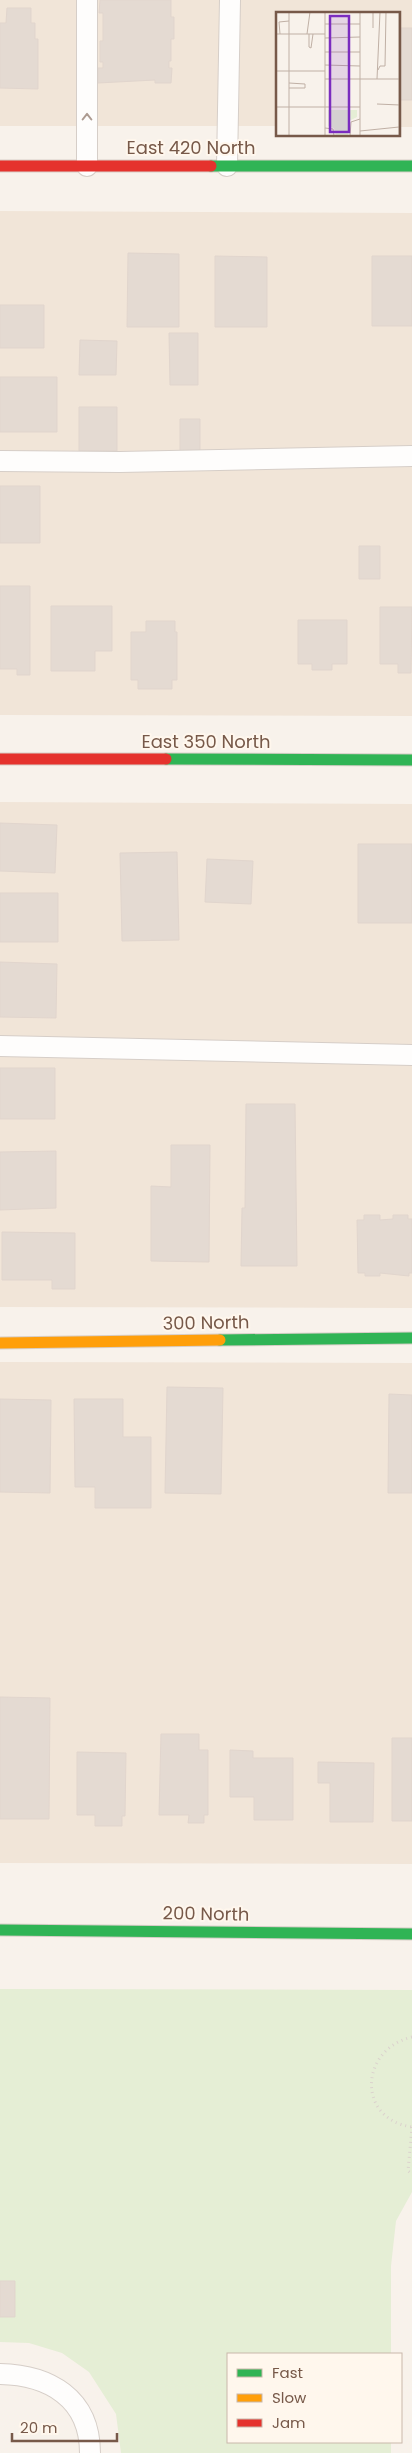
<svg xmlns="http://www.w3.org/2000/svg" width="412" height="2453" viewBox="0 0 412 2453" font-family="Poppins,sans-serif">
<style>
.residential{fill:#f1e5d8}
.green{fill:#e5eed5}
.building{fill:#e4dad2;stroke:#e1d5cd}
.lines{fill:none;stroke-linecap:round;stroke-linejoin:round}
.lane-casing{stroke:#d6cec8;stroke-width:22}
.fast-casing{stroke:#d7cec7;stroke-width:13}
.slow-casing{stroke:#d7cec7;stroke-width:13}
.jam-casing{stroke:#d7cec7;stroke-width:13}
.path{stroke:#dbd2cd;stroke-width:3;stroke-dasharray:1 4;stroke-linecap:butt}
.lane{stroke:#fefdfc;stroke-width:20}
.fast{stroke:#30b455;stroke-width:11}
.slow{stroke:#ff9f0a;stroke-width:11}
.jam{stroke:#e5322d;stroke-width:11}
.oneway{stroke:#ad9b91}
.labels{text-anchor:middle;stroke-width:4;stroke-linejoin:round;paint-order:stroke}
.street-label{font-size:18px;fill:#775949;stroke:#fff7ed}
.inset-road{fill:none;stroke:#c0b0a5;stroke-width:1}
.view{fill:#7b2cbf;fill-opacity:0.15;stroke:#7b2cbf;stroke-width:2.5}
.inset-edge{fill:none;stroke:#775949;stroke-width:2.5}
</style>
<rect width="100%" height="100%" fill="#f8f2eb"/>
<!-- residential -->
<path class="residential" d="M0,0H412V127H398V14H277V126H0Z
M0,211L412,213V716L0,715Z
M0,802L412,804V1308L0,1307Z
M0,1362L412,1363V1864L0,1863Z"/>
<!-- green -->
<path class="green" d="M0,1989L412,1990V2192L396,2221L391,2266V2354H228V2442H391V2453H121L116,2414L89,2372L62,2353L29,2343L0,2342Z"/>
<!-- building -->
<path class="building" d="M100,0H171V17H174V39H171V61H169V68H172L171,83H155V80L98,83V68H103V62H100V41H103V13H99Z
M7,8H31V23H35V39H38V89L0,88V23H6Z
M398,28H412V100H398Z
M128,253L179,254V327H127Z
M215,256L267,257V327H215Z
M372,256H412V326H372Z
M0,305H44V348H0Z
M169,333H198V385H170Z
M80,340L117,341L116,375H79Z
M0,377H57V432H0Z
M79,407H117V451H79Z
M180,419H200V451H180Z
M0,486H40V543H0Z
M359,546H380V579H359Z
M0,586H30V675H17V669H0Z
M51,606H112V651H95V671H51Z
M380,607H412L411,673H398V664H380Z
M298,620H347V664H332V670H312V664H298Z
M146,621H175V632H177V680H172V689H138V680H131V632H146Z
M0,823L57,825L55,873L0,871Z
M358,844H412V923H358Z
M177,852L179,940L122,941L120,853Z
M207,859L253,861L251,904L205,902Z
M0,893H58V942H0Z
M0,962L57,964L56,1018L0,1017Z
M0,1068H55V1119H0Z
M246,1104H295L297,1266H241L242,1208H245Z
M171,1145H210L209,1262L151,1261V1186L171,1187Z
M56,1151V1208L0,1210V1152Z
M364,1215H380V1220L393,1219V1215H408V1219H412V1273H409V1276L380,1273V1276H365V1273H358L357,1220H364Z
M2,1232L75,1233V1289H52V1280H2Z
M167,1387L223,1388L221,1494L165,1493Z
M389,1394L412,1395V1493H388Z
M0,1399L51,1400L50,1493L0,1492Z
M74,1399H123V1437H151V1508H95V1487H75Z
M0,1697L50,1698L49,1819H0Z
M161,1734H199V1750H208V1815H204V1823H188L189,1815H159Z
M392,1738H412V1821H392Z
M230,1750L253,1751V1758H293V1820H254V1797H230Z
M77,1752L126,1753L125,1816H122V1826H95V1815H77Z
M318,1762L374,1763L373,1822H330V1783H318Z
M0,2281H15V2317H0Z"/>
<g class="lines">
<defs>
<path id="lane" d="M87,166V0
M227,166L230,0
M0,461L120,462L412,456
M0,1046L412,1055
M0,2374C49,2375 90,2398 90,2453"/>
<path id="fast" d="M211,166H412
M166,759L412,760
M220,1340L412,1338
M0,1930L412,1934"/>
<path id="slow" d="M0,1343L220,1340"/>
<path id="jam" d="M0,166H211
M0,759H166"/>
</defs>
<!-- lane casing -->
<use href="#lane" class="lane-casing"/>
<!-- fast casing -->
<use href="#fast" class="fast-casing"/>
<!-- slow casing -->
<use href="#slow" class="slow-casing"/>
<!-- jam casing -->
<use href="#jam" class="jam-casing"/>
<!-- path -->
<path class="path" d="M412,2037C360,2049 356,2119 412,2127
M412,2127L408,2171L412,2174"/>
<!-- lane -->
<use href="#lane" class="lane"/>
<!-- fast -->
<use href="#fast" class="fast"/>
<!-- slow -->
<use href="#slow" class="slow"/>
<!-- jam -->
<use href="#jam" class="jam"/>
</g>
<!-- one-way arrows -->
<defs><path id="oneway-chevron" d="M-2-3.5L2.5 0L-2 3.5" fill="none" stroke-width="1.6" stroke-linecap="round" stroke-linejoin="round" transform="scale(1.25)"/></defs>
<use class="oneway" href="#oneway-chevron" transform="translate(87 117) rotate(-90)"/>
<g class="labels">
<!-- street labels -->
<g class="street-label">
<text x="191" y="154">East 420 North</text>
<text x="206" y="748">East 350 North</text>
<text transform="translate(206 1323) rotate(-1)" y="6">300 North</text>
<text transform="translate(206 1914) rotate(1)" y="6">200 North</text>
</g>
</g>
<!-- overview -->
<g transform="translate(276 12)">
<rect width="124" height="124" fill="#f8f2eb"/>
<path d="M52,98H81V105L73,109L72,124H60L58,116L52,114Z" fill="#e5eed5"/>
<path class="inset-road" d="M49,0V124M49,12H84M97,16V0M0,22H49M4,22L3,10L13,9M31,22L34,0M33,22V35L35,36L37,22M49,26L84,25M49,40H84M49,53L84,54M102,58L104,54H109L110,0M0,59H49M49,67H124M101,67L104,0M13,71L29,72V76H13M101,92L124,93M0,95H84M49,116L57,117L58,124M84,119L123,115M13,124V0M74,124L75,110L84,107M84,124V0M123,124V0"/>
<path class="view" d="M54,4H73V120H54Z"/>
<rect width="124" height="124" class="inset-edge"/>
</g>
<!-- legend -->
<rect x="227" y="2353" width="175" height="90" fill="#fff7ed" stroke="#c9b8ab"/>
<rect x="237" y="2369" width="25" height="8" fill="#30b455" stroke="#c9b8ab"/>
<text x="272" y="2378" font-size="15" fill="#775949">Fast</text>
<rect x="237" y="2394" width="25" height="8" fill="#ff9f0a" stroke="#c9b8ab"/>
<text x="272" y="2403" font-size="15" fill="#775949">Slow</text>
<rect x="237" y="2419" width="25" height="8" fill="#e5322d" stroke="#c9b8ab"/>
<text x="272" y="2428" font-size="15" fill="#775949">Jam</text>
<!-- scale -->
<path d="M12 2433v8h105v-8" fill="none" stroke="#775949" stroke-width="2.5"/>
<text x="20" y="2433" font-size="15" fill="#775949" stroke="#fff7ed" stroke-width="4" paint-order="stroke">20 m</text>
</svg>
